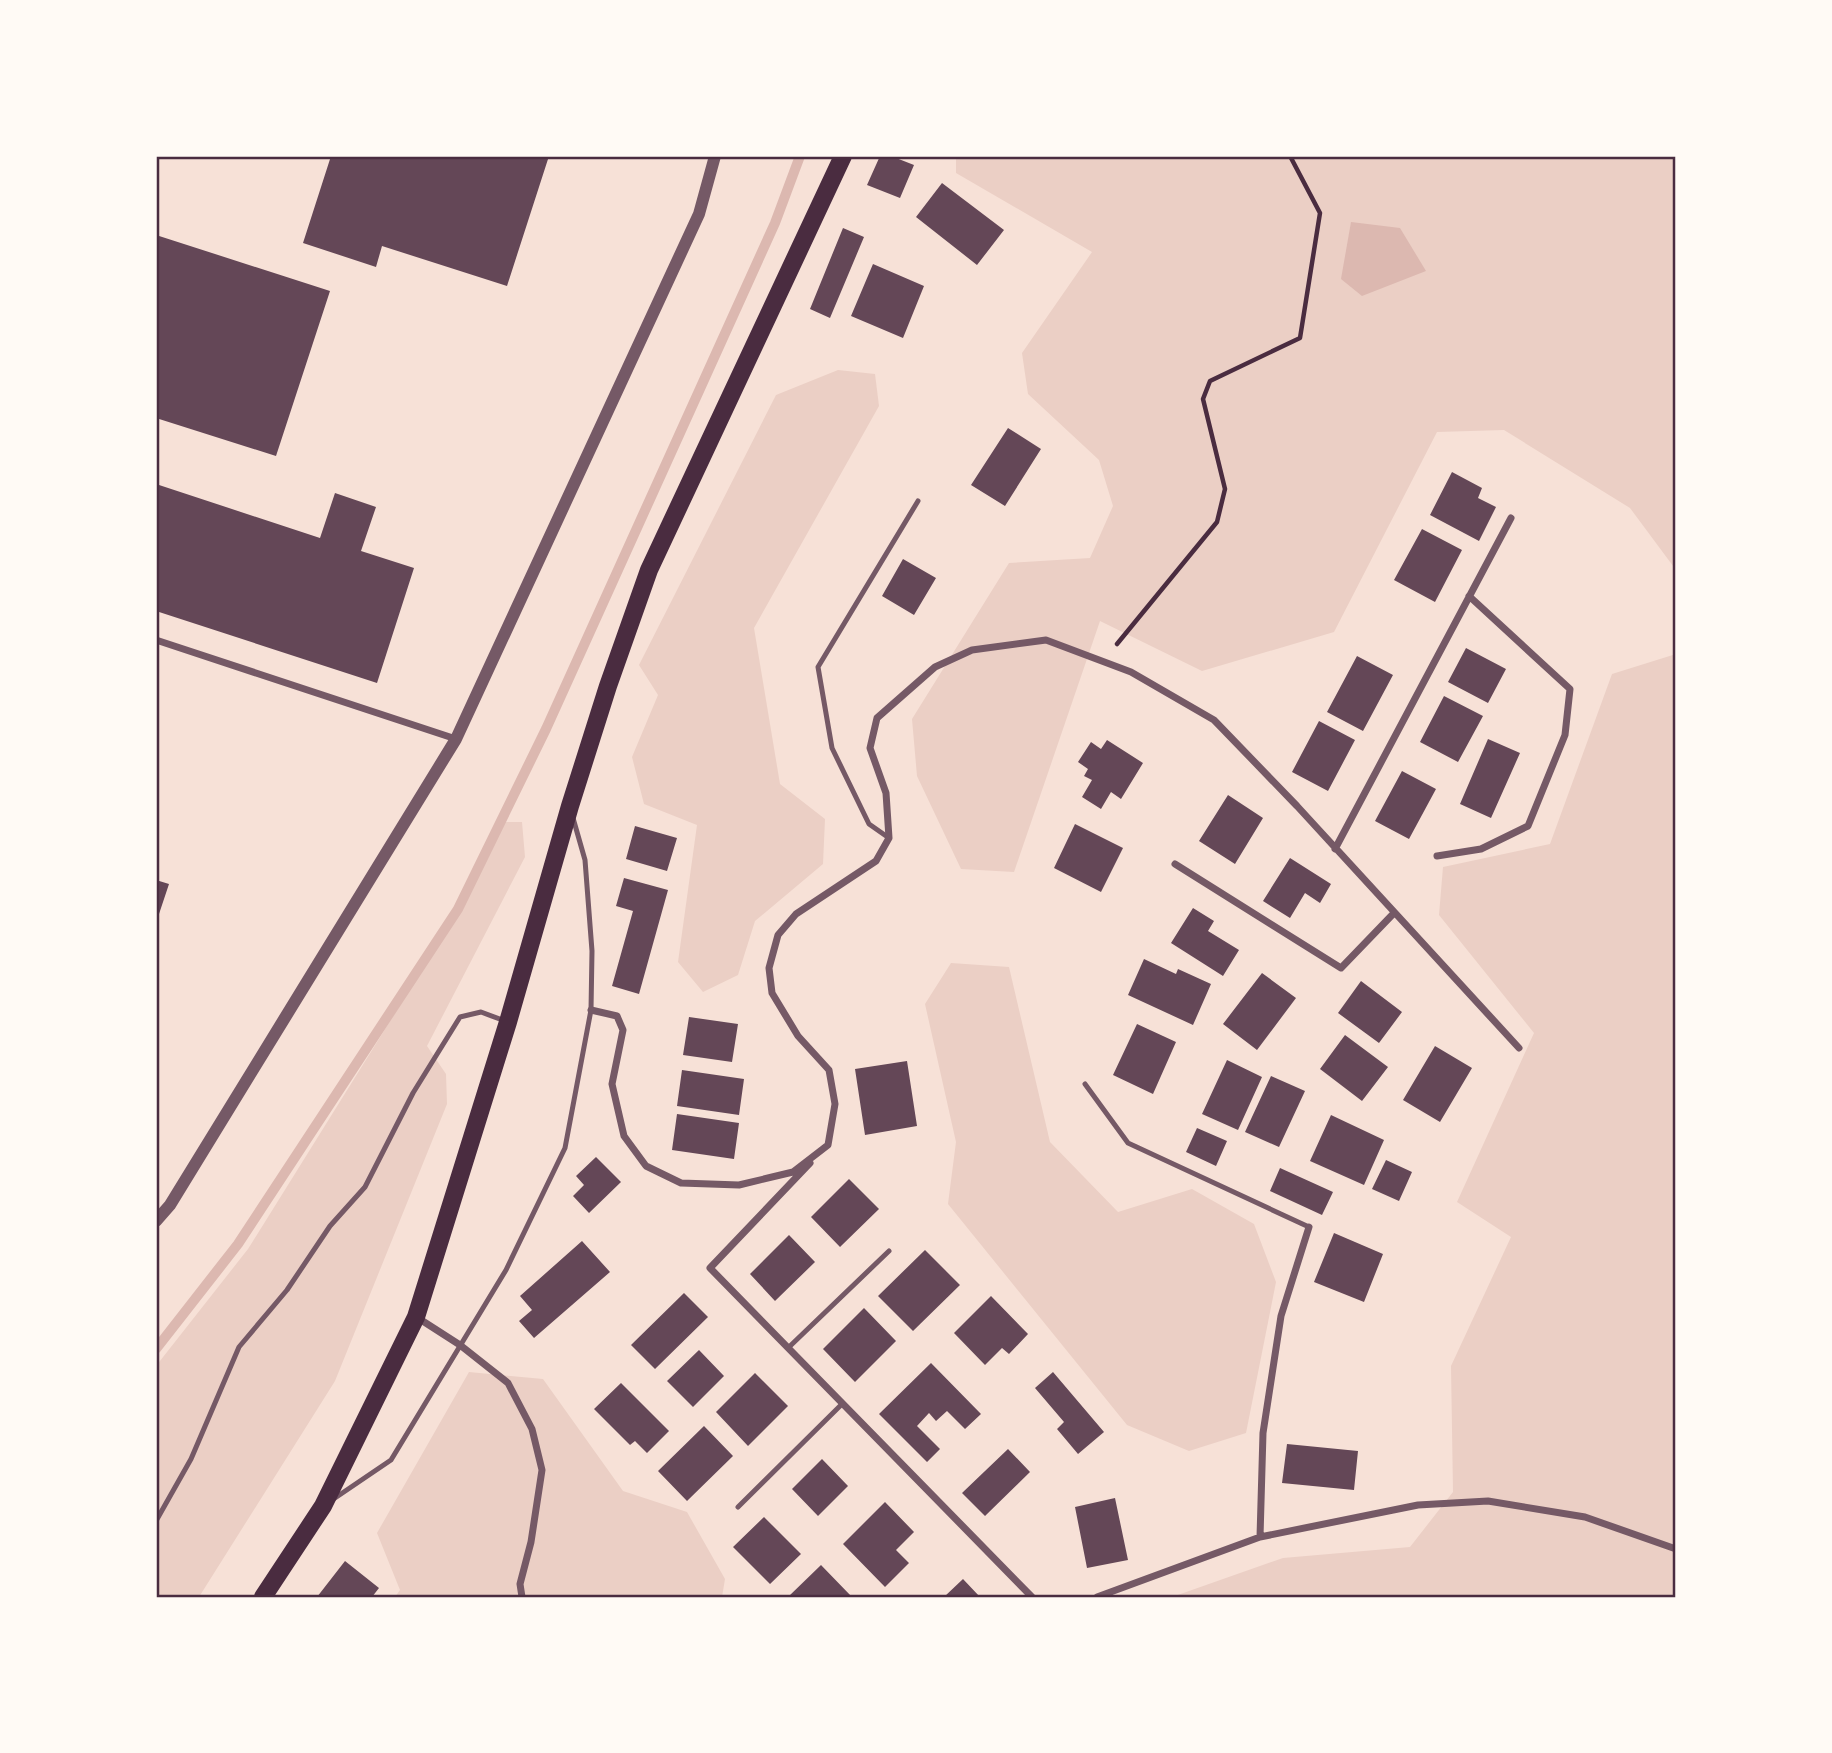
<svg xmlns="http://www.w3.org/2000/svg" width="1832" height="1753" viewBox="0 0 1832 1753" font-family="'DM Sans',sans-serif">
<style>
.green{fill:#ebcfc5}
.water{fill:#dcb8b0}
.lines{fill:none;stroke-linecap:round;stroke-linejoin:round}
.stream{stroke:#dcb8b0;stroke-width:10}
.building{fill:#644757}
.path{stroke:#4a2c40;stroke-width:4.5}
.service{stroke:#755966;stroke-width:5}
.minor{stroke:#755966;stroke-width:7}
.tertiary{stroke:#755966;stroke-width:12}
.primary{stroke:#4a2c40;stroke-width:18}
.neatline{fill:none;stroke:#4a2c40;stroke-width:2.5}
</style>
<rect width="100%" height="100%" fill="#f7e1d7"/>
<!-- green -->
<path class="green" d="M956,156H1676V570L1630,508L1504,430L1437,432L1334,632L1202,671L1100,621L1014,872L961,869L917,776L912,719L1009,563L1090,558L1113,506L1099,460L1028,394L1022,353L1092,252L956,173Z
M838,370L875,374L879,406L754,628L780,784L825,819L823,864L755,921L738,975L703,992L678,962L697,825L644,804L632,757L658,695L639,665L776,395Z
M1676,654V1597H1172L1283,1558L1410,1547L1453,1492L1451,1366L1511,1237L1457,1202L1534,1033L1439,915L1443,867L1550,844L1612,674Z
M504,822H522L525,857L427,1046L446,1074L447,1104L335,1381L199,1597H156V1560L158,1558L156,1556V1366L248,1249L460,909Z
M951,963L1009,967L1050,1142L1118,1212L1192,1189L1254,1224L1276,1282L1246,1433L1189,1451L1127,1425L948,1204L956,1142L925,1004Z
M469,1372L543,1379L623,1491L687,1512L725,1579L722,1597H395L400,1590L377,1533Z"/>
<!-- water -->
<path class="water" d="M1351,222L1400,228L1426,271L1362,296L1341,279Z"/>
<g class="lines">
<!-- stream -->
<path class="stream" d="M156,1349L238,1244L458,909L546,729L775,223L800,156"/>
</g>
<!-- building -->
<path class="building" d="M331,156H549L507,286L382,246L376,267L303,243Z
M880,156H891L914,165L900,198L867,185Z
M942,183L1004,230L977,265L916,217Z
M843,228L864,237L830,318L810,309Z
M156,235L330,291L276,456L156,418Z
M873,264L924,286L903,338L851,316Z
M1008,428L1041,449L1005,506L971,485Z
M1452,472L1482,488L1478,498L1496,507L1479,541L1430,515Z
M156,484L320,538L335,493L376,507L361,551L414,568L377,683L156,611Z
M1422,529L1462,550L1435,602L1394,580Z
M903,559L936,578L914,615L882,596Z
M1466,648L1506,669L1488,703L1448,682Z
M1357,656L1393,675L1363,731L1327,712Z
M1444,696L1483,716L1458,762L1420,742Z
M1319,721L1355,740L1328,791L1292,772Z
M1488,739L1520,753L1491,818L1460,804Z
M1107,740L1143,763L1121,799L1111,792L1101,809L1082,797L1092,780L1084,776L1088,769L1078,762L1091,742L1101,749Z
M1402,771L1436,789L1409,839L1375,821Z
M1228,795L1263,818L1235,864L1199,841Z
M1075,824L1123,848L1101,892L1054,868Z
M635,826L677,838L667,871L626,859Z
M1290,858L1331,884L1320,903L1305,893L1290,918L1263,901Z
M624,878L668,890L639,994L612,986L633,911L616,906Z
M156,880L169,884L156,923Z
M1193,908L1214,921L1208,931L1239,950L1223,976L1171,943Z
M1144,959L1176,974L1178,969L1211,984L1193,1025L1128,995Z
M1262,973L1296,998L1257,1050L1223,1024Z
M1361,981L1402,1012L1379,1043L1338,1013Z
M689,1017L738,1024L732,1062L683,1055Z
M1137,1024L1176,1042L1153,1094L1113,1075Z
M1345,1035L1388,1067L1362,1101L1320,1069Z
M1435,1046L1472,1068L1440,1122L1403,1100Z
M1227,1060L1262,1077L1238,1130L1202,1114Z
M907,1061L917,1126L865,1135L855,1069Z
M682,1070L744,1079L739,1115L677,1106Z
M1271,1076L1305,1091L1279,1147L1245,1132Z
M677,1114L739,1123L734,1159L672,1150Z
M1331,1115L1384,1140L1364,1185L1310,1161Z
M1197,1128L1227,1141L1216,1166L1186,1152Z
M596,1157L621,1182L589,1213L573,1196L584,1185L576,1176Z
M1386,1160L1412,1172L1399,1201L1372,1189Z
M1280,1168L1333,1192L1322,1215L1270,1191Z
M849,1179L879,1209L840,1247L811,1217Z
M1334,1233L1383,1254L1364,1302L1314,1282Z
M789,1235L815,1262L775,1301L750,1274Z
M582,1241L610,1272L534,1338L519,1321L532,1310L520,1296Z
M925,1250L960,1285L913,1331L878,1296Z
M684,1293L708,1317L655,1369L631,1345Z
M991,1296L1028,1334L1009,1354L1002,1348L985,1365L954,1333Z
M864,1308L896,1341L855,1382L823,1349Z
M699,1350L724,1376L693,1407L667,1381Z
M931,1363L981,1414L965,1429L947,1411L936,1421L929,1413L917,1426L940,1449L927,1462L879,1414Z
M1053,1372L1104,1432L1078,1454L1057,1429L1064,1422L1035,1388Z
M755,1373L788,1406L748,1446L716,1412Z
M621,1383L669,1431L647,1453L635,1441L630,1445L594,1409Z
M704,1426L733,1456L687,1501L658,1471Z
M1287,1444L1358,1451L1354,1490L1282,1483Z
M1008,1449L1030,1472L985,1516L962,1493Z
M822,1459L848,1486L818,1516L792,1489Z
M1115,1498L1128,1560L1087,1568L1075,1507Z
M885,1502L914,1532L896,1550L909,1563L885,1587L843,1544Z
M764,1517L801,1554L770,1584L733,1547Z
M345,1561L379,1588L372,1597H317Z
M821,1565L851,1596L849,1597H788Z
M963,1579L980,1597H944Z"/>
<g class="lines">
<!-- path -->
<path class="path" d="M1117,644L1217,522L1225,489L1203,399L1210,381L1300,338L1320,213L1290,156"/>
<!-- service -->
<path class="service" d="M889,838L869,824L832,748L818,667L918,501
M1085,1084L1128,1143L1309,1227
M788,1348L889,1251
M332,1500L391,1460L506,1270L565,1148L591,1010L592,951L585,860L573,818
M738,1507L842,1404
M156,1521L191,1459L239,1347L287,1290L330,1226L365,1187L413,1093L460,1017L481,1012L505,1021"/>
<!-- minor -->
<path class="minor" d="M156,640L456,739
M1335,849L1511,518
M1437,856L1481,849L1528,826L1565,735L1570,689L1469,596
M1175,864L1341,968L1394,913
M591,1010L617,1016L623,1030L612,1084L624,1136L646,1166L681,1183L739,1185L793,1172L828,1145L835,1104L829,1070L798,1036L772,993L769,968L778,935L796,914L876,861L889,838L886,793L870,748L877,718L935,667L972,650L1046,640L1131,672L1214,720L1297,806L1519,1048
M810,1163L710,1268L1032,1597
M418,1318L460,1345L508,1383L532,1429L542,1470L531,1542L520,1584L522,1597
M1260,1537L1263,1433L1281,1316L1309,1227
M1097,1597L1260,1537L1418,1505L1488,1501L1585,1517L1676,1549"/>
<!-- tertiary -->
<path class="tertiary" d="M156,1221L170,1205L456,739L699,214L715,156"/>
<!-- primary -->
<path class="primary" d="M263,1597L323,1506L416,1317L508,1022L570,806L608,686L649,570L843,156"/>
</g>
<!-- border -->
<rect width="1832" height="1753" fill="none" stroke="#fffaf5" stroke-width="315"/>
<rect x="158" y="158" width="1516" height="1438" class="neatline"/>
</svg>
